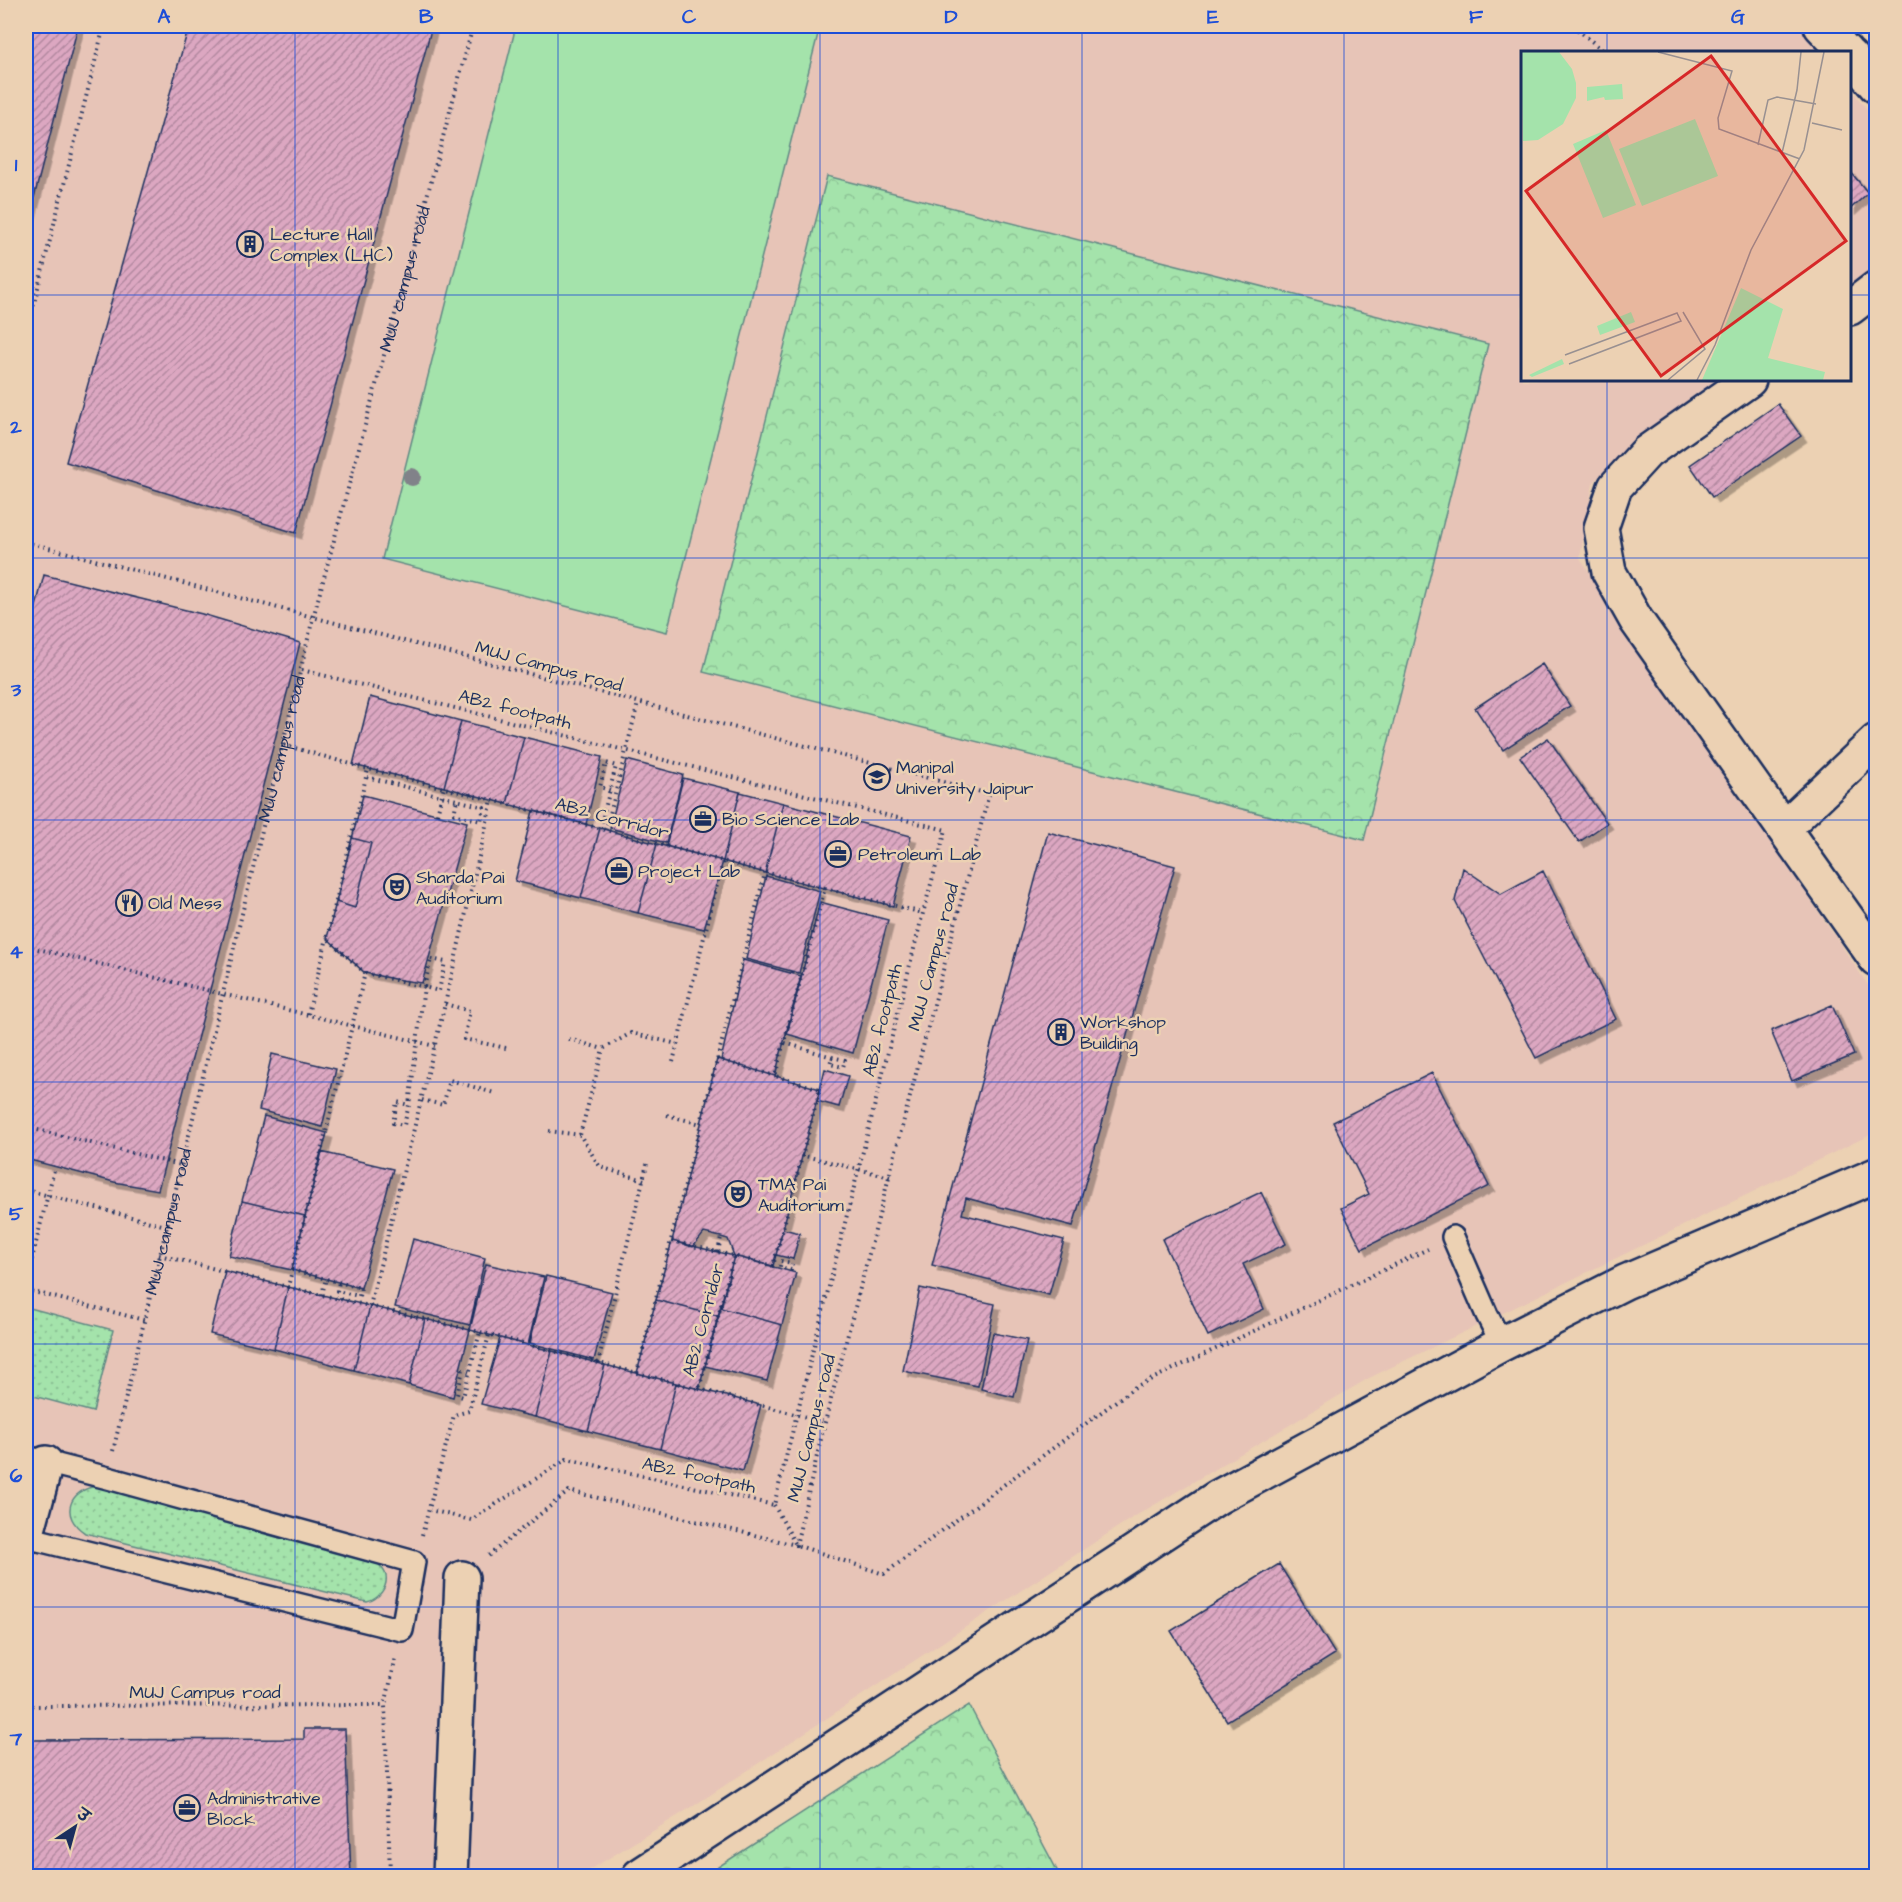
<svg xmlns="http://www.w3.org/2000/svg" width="1902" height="1902" viewBox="0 0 1902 1902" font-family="'Architects Daughter','Playpen Sans Deva',sans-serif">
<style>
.built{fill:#e7c4b7}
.grass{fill:url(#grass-dots);stroke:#608984;stroke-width:1.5}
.forest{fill:url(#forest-crowns);stroke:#608984;stroke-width:1.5}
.pitch{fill:#a4e3ab;stroke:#608984;stroke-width:1.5}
.building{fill:url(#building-hatch);stroke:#1b2f5e;stroke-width:1.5;filter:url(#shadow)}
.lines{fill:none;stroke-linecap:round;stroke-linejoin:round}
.service-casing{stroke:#1b2f5e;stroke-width:26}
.pedestrian-casing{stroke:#1b2f5e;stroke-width:38}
.minor-casing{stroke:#1b2f5e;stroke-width:38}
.tertiary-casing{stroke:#1b2f5e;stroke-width:38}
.path{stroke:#1b2f5e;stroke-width:4;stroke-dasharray:1.5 4.5;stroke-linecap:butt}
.service{stroke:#ecd1b3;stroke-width:21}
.pedestrian{stroke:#ecd1b3;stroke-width:33}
.minor{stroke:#ecd1b3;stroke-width:33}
.tertiary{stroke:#ecd1b3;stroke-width:33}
.tree{fill:#818289}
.grid{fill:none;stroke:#1d4ed8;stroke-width:1.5;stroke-opacity:0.55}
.labels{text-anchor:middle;stroke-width:5;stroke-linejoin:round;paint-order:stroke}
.poi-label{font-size:18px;fill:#1b2f5e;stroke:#ecd1b3;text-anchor:start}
.street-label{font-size:18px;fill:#1b2f5e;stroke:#ecd1b3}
.inset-road{fill:none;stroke:#989091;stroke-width:1.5}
.view{fill:#d62828;fill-opacity:0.15;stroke:#d62828;stroke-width:3}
.inset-edge{fill:none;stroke:#1b2f5e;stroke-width:3}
.neatline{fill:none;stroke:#1d4ed8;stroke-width:2}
.grid-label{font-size:20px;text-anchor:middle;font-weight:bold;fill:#1d4ed8}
</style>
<defs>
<pattern id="grass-dots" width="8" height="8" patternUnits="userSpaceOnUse" patternTransform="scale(1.5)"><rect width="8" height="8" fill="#a4e3ab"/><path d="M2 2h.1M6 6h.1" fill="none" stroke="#8dc396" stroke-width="1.8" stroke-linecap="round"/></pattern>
<pattern id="forest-crowns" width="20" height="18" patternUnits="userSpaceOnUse" patternTransform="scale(1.5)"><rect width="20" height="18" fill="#a4e3ab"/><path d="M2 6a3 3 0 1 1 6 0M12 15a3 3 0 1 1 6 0" fill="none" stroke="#8dc396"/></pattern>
<pattern id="building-hatch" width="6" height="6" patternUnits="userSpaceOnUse" patternTransform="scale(1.5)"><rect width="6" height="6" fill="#dca7c1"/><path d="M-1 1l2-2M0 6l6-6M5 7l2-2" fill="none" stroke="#b288a0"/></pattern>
<filter id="shadow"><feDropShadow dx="5.5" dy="5.5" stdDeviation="0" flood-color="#0004"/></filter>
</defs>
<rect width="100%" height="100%" fill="#ecd1b3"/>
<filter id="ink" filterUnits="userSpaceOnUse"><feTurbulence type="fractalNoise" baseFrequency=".0167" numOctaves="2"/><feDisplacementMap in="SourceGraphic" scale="12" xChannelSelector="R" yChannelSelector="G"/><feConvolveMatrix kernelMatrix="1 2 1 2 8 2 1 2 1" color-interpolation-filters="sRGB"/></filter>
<g filter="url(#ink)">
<!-- built -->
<path class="built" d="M26,26H1799L1821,52H1522V380H1725L1620,454L1593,483L1580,558L1876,997V1132L1369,1378L1127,1521L695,1805L580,1876H26Z
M1850,88L1876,121V272L1850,291Z"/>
<!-- grass -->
<path class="grass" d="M26,1307L113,1330L93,1412L26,1394Z
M97,1486L374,1560C379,1565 385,1569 386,1576C388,1587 378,1600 367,1602L85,1533C59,1516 69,1490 97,1486Z"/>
<!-- forest -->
<path class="forest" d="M827,176L1488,344L1364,840L703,672Z
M969,1705L1060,1876H704Z"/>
<!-- pitch -->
<path class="pitch" d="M516,26H820L667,632L382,559Z"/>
<!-- building -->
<path class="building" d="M26,26H78L26,229Z
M189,26H432L296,533L66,462Z
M1850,171L1868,193L1850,209Z
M1778,404L1801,436L1712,497L1690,465Z
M44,575L202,614L300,643L158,1190L114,1182L26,1159V646Z
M1542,664L1570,706L1503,750L1475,708Z
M370,697L461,721L444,787L353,765Z
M461,721L524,737L507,804L444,787Z
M524,737L602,757L586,824L507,804Z
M1548,738L1607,823L1579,842L1520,757Z
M627,760L683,775L666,843L610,828Z
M683,778L740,792L723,861L666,846Z
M740,792L783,803L765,873L723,861Z
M363,795L467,822L422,983L394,979L365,973L327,938Z
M783,803L911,836L893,906L765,873Z
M533,811L600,828L581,898L515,881Z
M600,828L657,844L638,913L581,898Z
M1048,832L1175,866L1073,1226L966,1198L962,1214L1064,1240L1049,1295L932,1265Z
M352,838L371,843L355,908L336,902Z
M657,844L723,861L704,929L638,913Z
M1463,868L1501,894L1543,871L1616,1019L1536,1058L1455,901Z
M766,876L820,891L799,973L746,959Z
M820,902L888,920L853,1053L787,1034Z
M743,960L801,976L775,1076L721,1060Z
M1832,1005L1854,1055L1792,1081L1771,1031Z
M272,1054L336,1069L322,1127L259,1110Z
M717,1059L820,1089L773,1266L734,1256L728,1239L721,1237L704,1233L693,1247L672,1241Z
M825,1069L848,1076L839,1107L817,1101Z
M1432,1073L1489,1186L1362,1249L1341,1208L1369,1194L1333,1122Z
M264,1116L327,1133L305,1216L242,1201Z
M321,1152L393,1169L361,1288L292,1270Z
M1261,1192L1286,1244L1243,1264L1264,1309L1208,1336L1162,1239Z
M242,1201L305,1216L292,1270L229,1256Z
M783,1229L800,1233L793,1259L776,1255Z
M413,1239L485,1258L470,1325L395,1307Z
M672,1241L734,1256L718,1316L656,1300Z
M734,1256L796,1273L782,1325L721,1308Z
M486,1264L544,1277L528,1345L470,1330Z
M225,1271L288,1287L274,1349L210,1334Z
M546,1276L612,1292L594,1360L530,1343Z
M288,1287L370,1306L354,1370L274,1349Z
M920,1288L995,1304L978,1386L903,1371Z
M656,1300L718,1316L699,1389L637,1373Z
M370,1306L425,1319L409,1385L354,1370Z
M721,1308L782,1325L767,1381L705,1366Z
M425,1319L470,1330L453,1397L409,1385Z
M993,1333L1027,1340L1014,1397L981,1389Z
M500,1338L552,1351L535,1417L481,1404Z
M552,1351L605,1365L588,1431L535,1417Z
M605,1365L676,1383L660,1449L588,1431Z
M676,1383L761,1405L743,1471L660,1449Z
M1279,1564L1335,1654L1227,1721L1171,1631Z
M304,1729H345L351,1876H26V1740L304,1739Z"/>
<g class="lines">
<defs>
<path id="service" d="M1453,1237L1487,1315L1502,1344
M26,1457L108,1478L414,1562L402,1630L26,1537"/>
<path id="pedestrian" d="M26,1537L46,1463
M450,1876L462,1578"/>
<path id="minor" d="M1821,26L1846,52
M1850,56L1876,86
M1850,308L1876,288
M1749,380L1647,452L1615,487L1601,528L1609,572L1636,620L1876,959
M1784,828L1876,741"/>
<path id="tertiary" d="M639,1876L1218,1497L1502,1344L1625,1282L1876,1175"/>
</defs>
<!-- service casing -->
<use href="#service" class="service-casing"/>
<!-- pedestrian casing -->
<use href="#pedestrian" class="pedestrian-casing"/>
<!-- minor casing -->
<use href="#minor" class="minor-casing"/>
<!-- tertiary casing -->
<use href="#tertiary" class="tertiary-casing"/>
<!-- path -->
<g class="path">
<path d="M1573,26L1605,52"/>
<path d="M26,335L104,26"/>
<path d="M26,542L989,794L825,1422L796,1545L569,1491L488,1556"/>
<path d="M302,670L946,830L923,913L774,1505L567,1459L471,1520L430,1510"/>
<path d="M284,745L368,769L492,800L825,888L775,1076L820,1089L773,1266L734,1256L699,1389L480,1332L288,1287L365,973L327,938L368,769"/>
<path d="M367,777L484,807L481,821L454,814L457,800"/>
<path d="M437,814L444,787"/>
<path d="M600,828L616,766L606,763L600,787L610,790"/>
<path d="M606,830L638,703"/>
<path d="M825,888L923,913"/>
<path d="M26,946L435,1046"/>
<path d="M431,959L445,962L439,991L424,987Z"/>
<path d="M365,973L424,987L409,1105L404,1125L393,1123L397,1102L409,1105"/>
<path d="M445,1004L470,1011L464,1039L506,1048"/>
<path d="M308,1014L327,938"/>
<path d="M569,1039L603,1049"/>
<path d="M785,1043L832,1057"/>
<path d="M832,1057L845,1060L843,1067L830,1064Z"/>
<path d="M717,1059L775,1076"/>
<path d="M673,1062L723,861"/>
<path d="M422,1100L443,1105L450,1080L494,1093"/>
<path d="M667,1115L701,1124"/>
<path d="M26,1127L181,1165"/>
<path d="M549,1131L580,1135"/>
<path d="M801,1155L890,1177"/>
<path d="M644,1180L600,1167L580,1135L603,1049L631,1033L677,1044"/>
<path d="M26,1190L166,1226"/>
<path d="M672,1241L734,1256"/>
<path d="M718,1252L721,1237"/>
<path d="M159,1255L288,1287"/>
<path d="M781,1261L792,1263L791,1270L780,1267Z"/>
<path d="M292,1270L361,1288L359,1296L337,1291L339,1282"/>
<path d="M26,1283L55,1166"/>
<path d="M26,1290L144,1320"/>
<path d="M322,1295L326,1278"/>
<path d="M370,1306L445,1004L492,800"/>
<path d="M598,1363L647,1164"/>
<path d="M469,1372L463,1370L457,1395L463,1397L480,1332"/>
<path d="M637,1373L765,873"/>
<path d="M699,1389L825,1422"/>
<path id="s1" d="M113,1451L313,618L473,26"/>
<path d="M774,1505L796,1545L884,1574L1135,1387L1428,1249"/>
<path d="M422,1535L454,1415L469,1411L489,1335"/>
<path d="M26,1706L385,1705"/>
<path d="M390,1876L385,1705L396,1657"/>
</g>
<!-- service -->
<use href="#service" class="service"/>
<!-- pedestrian -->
<use href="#pedestrian" class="pedestrian"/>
<!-- minor -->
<use href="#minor" class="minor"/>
<!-- tertiary -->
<use href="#tertiary" class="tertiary"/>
</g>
<!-- trees -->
<circle class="tree" cx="412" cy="477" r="9"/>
</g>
<!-- grid -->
<path class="grid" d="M295,26V1876M558,26V1876M820,26V1876M1082,26V1876M1344,26V1876M1607,26V52M26,295H1522M1850,295H1876M1607,380V1876M26,558H1876M26,820H1876M26,1082H1876M26,1344H1876M26,1607H1876"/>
<!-- icons -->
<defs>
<symbol id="building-ring" viewBox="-11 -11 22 22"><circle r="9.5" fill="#ecd1b3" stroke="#1b2f5e" stroke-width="1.5"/><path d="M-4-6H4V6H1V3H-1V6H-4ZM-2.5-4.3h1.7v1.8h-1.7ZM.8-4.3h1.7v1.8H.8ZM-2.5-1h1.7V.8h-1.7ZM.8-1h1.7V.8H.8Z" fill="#1b2f5e"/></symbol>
<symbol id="university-ring" viewBox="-11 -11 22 22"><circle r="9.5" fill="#ecd1b3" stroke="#1b2f5e" stroke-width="1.5"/><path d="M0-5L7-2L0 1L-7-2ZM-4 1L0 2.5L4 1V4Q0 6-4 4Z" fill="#1b2f5e"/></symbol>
<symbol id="office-ring" viewBox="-11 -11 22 22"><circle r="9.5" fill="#ecd1b3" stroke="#1b2f5e" stroke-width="1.5"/><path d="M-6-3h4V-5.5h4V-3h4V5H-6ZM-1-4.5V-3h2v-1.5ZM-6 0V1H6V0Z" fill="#1b2f5e"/></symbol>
<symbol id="theatre-ring" viewBox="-11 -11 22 22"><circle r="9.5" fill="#ecd1b3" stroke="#1b2f5e" stroke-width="1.5"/><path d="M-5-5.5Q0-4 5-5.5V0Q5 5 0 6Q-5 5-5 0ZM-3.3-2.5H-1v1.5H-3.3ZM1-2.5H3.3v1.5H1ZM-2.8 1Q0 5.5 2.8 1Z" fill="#1b2f5e"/></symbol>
<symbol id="restaurant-ring" viewBox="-11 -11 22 22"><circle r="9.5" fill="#ecd1b3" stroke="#1b2f5e" stroke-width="1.5"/><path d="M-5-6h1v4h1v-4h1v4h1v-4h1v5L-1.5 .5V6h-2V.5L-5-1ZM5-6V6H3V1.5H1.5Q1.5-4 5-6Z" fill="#1b2f5e"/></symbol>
</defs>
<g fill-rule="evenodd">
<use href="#building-ring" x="235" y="229" width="30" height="30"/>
<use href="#university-ring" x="862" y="762" width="30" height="30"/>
<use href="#office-ring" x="688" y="804" width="30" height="30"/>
<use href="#office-ring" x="823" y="839" width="30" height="30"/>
<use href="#office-ring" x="604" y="856" width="30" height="30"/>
<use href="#theatre-ring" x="382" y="872" width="30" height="30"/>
<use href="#restaurant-ring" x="114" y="888" width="30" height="30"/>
<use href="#building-ring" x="1046" y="1017" width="30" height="30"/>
<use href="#theatre-ring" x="723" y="1179" width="30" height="30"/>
<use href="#office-ring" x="172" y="1793" width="30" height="30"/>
</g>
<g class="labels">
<!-- poi labels -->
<g class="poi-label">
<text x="270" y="240">Lecture Hall<tspan x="270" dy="21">Complex (LHC)</tspan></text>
<text x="896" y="773">Manipal<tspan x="896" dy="21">University Jaipur</tspan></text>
<text x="722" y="825">Bio Science Lab</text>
<text x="858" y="860">Petroleum Lab</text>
<text x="638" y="877">Project Lab</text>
<text x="416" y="883">Sharda Pai<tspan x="416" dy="21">Auditorium</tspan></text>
<text x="148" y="909">Old Mess</text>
<text x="1080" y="1028">Workshop<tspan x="1080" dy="21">Building</tspan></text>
<text x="758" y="1190">TMA Pai<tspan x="758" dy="21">Auditorium</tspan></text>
<text x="207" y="1804">Administrative<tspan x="207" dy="21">Block</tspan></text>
</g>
<!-- street labels -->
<g class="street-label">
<text dy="6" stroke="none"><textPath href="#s1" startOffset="1208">MUJ campus road</textPath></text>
<text transform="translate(549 666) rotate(15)" y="6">MUJ Campus road</text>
<text transform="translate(515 709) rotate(14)" y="6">AB2 footpath</text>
<text dy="6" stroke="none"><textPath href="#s1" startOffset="722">MUJ campus road</textPath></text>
<text transform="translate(612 818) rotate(15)" y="6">AB2 Corridor</text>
<text transform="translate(933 957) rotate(-75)" y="6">MUJ Campus road</text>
<text transform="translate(882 1020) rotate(-76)" y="6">AB2 footpath</text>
<text dy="6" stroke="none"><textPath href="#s1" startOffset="236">MUJ campus road</textPath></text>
<text transform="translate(703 1320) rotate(-75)" y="6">AB2 Corridor</text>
<text transform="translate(811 1428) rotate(-76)" y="6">MUJ Campus road</text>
<text transform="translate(699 1475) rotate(12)" y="6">AB2 footpath</text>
<text x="205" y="1698">MUJ Campus road</text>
</g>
</g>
<!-- overview -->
<g transform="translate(1521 51)">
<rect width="330" height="330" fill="#ecd1b3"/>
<path d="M110,261L114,271L79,284L76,275ZM41,308L43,313L11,326L8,324Z" fill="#a4e3ab"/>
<path d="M174,68L197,125L121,155L98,98ZM220,237L262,258L247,307L304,321L302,329H181Z" fill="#a4e3ab"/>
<path d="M0,1H38L51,18L55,32V47L42,73L17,89L2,90ZM101,33L102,48L84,49L83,46L66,50V36ZM85,79L115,154L82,167L52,93Z" fill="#a4e3ab"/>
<path class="inset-road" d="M137,1L211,20L197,67L198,78L279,108M291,72L321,79M237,94L247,49L256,46L295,53M261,102L276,39L280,1M44,304L156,262L160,270L48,313M147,329L184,298L162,261M176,329L194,294L230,199L283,99L303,1"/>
<path class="view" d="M190,5L325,190L140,325L5,140Z"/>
<rect width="330" height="330" class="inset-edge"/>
</g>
<!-- margin -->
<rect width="1902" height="1902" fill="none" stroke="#ecd1b3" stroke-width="66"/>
<!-- north arrow -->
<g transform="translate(75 1827) rotate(36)" stroke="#ecd1b3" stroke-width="4.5" paint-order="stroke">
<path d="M0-4.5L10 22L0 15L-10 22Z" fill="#1b2f5e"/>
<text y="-9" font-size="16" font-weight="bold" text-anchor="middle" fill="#1b2f5e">उ</text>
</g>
<rect x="33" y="33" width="1836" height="1836" class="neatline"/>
<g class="grid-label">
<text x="164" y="23">A</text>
<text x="426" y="23">B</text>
<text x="689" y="23">C</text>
<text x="951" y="23">D</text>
<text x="1213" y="23">E</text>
<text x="1476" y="23">F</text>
<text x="1738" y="23">G</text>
<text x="16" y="171">1</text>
<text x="16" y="433">2</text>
<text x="16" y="696">3</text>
<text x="16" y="958">4</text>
<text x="16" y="1220">5</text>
<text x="16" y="1482">6</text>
<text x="16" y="1745">7</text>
</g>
</svg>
